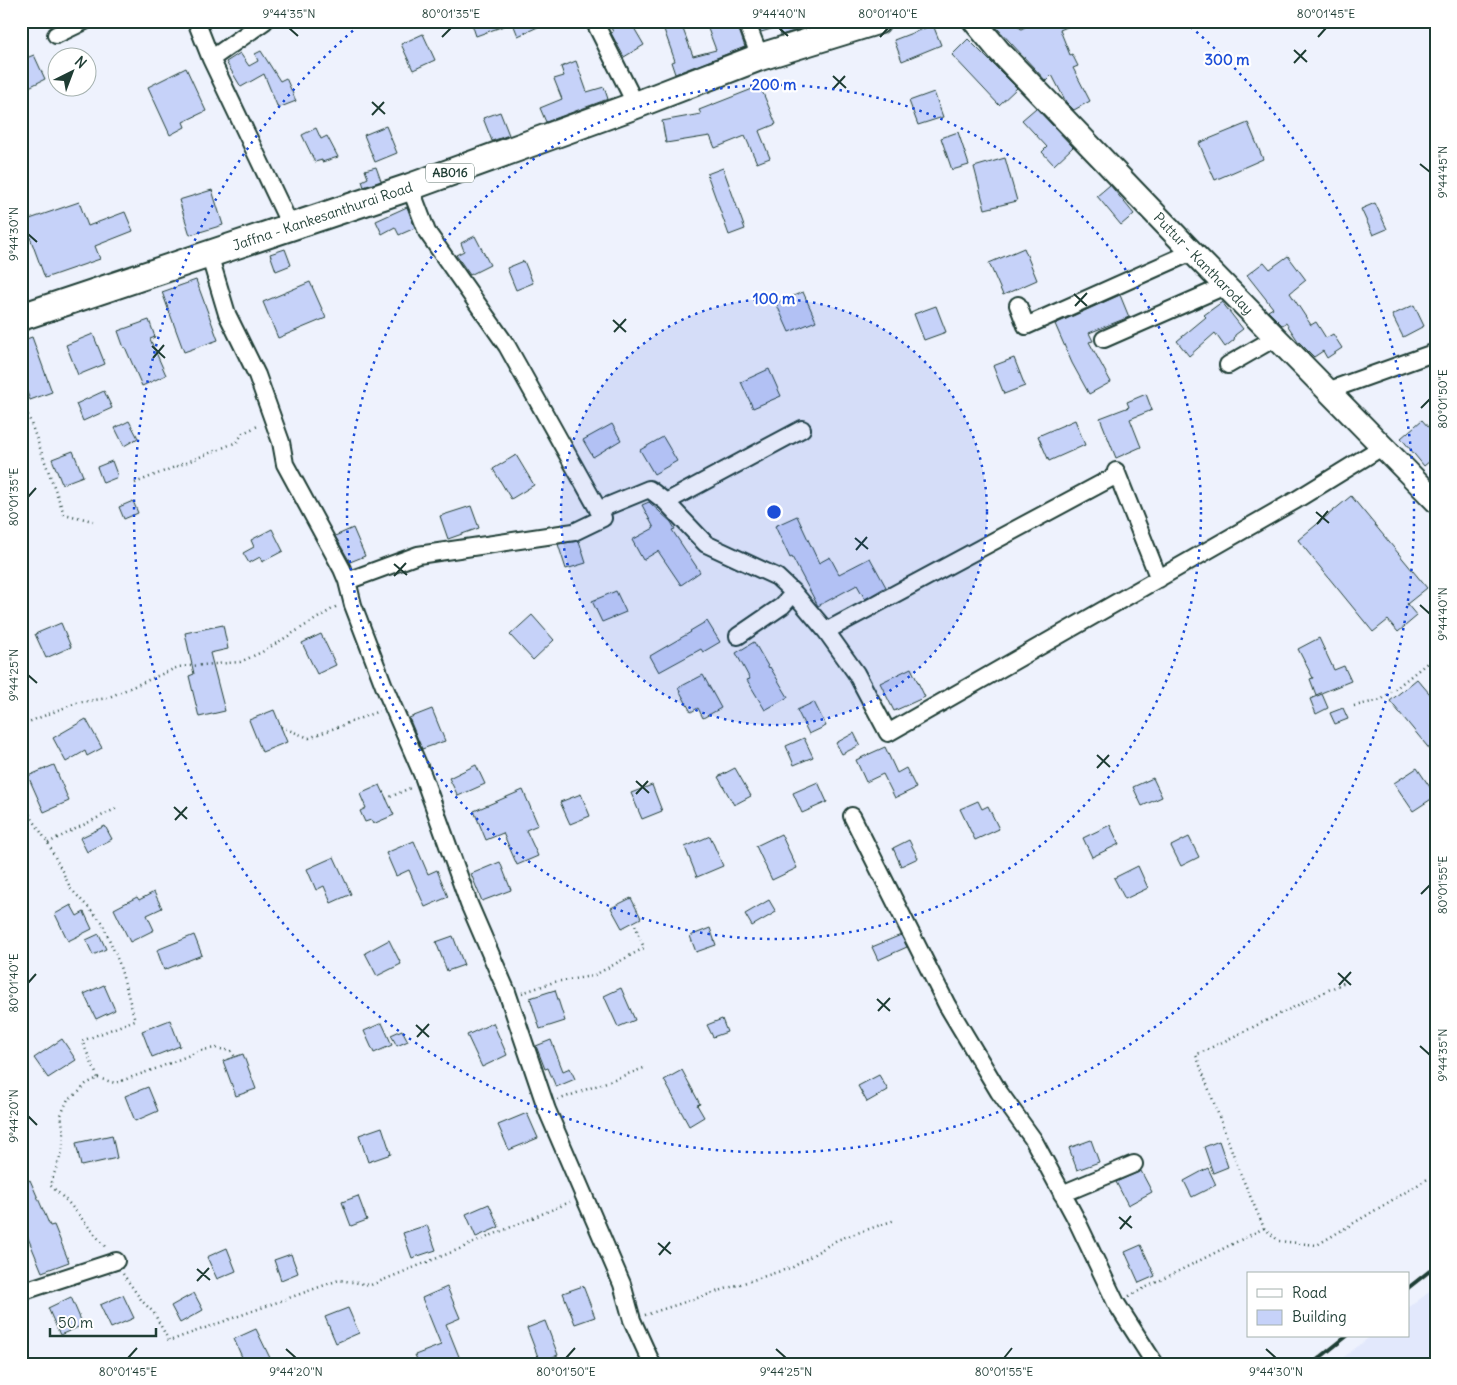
<svg xmlns="http://www.w3.org/2000/svg" width="1457" height="1385" viewBox="0 0 1457 1385" font-family="Delius,sans-serif">
<style>
.built{fill:#e2e8fc}
.building{fill:#c6d2f9;stroke:#1f3d34}
.lines{fill:none;stroke-linecap:round;stroke-linejoin:round}
.minor-casing{stroke:#1f3d34;stroke-width:20}
.secondary-casing{stroke:#1f3d34;stroke-width:26}
.primary-casing{stroke:#1f3d34;stroke-width:30}
.path{stroke:#1f3d34;stroke-width:2.5;stroke-dasharray:1 4;stroke-linecap:butt}
.minor{stroke:#fff;stroke-width:16}
.secondary{stroke:#fff;stroke-width:22}
.primary{stroke:#fff;stroke-width:26}
.rail{stroke:#1f3d34;stroke-width:4}
.ticks{fill:none;stroke:#1f3d34;stroke-width:2}
.ring{fill:none;stroke:#1d4ed8;stroke-width:2.5;stroke-dasharray:2.5 5}
.labels{text-anchor:middle;stroke-width:4.5;stroke-linejoin:round;paint-order:stroke}
.shield{fill:#fff;stroke:#627771;stroke-width:1}
.shield-label{font-size:12px;font-weight:bold;fill:#1f3d34}
.street-label{font-size:14px;fill:#1f3d34;stroke:#fff}
.centre{fill:#1d4ed8;stroke:#fff;stroke-width:2.5}
.ring-label{font-size:15px;text-anchor:middle;font-weight:bold;fill:#1d4ed8;stroke:#fff;stroke-width:4.5;stroke-linejoin:round;paint-order:stroke}
.neatline{fill:none;stroke:#1f3d34;stroke-width:2}
.ticks-label{font-size:12px;text-anchor:middle;fill:#1f3d34}
</style>
<rect width="100%" height="100%" fill="#eef2fd"/>
<filter id="ink" filterUnits="userSpaceOnUse"><feTurbulence type="fractalNoise" baseFrequency=".02" numOctaves="2"/><feDisplacementMap in="SourceGraphic" scale="10" xChannelSelector="R" yChannelSelector="G"/><feConvolveMatrix kernelMatrix="1 2 1 2 8 2 1 2 1" color-interpolation-filters="sRGB"/></filter>
<g filter="url(#ink)">
<!-- built -->
<path class="built" d="M1436,1287V1364H1335L1371,1336H1408V1308Z"/>
<!-- building -->
<path class="building" d="M471,21H551L518,36L512,21V23L476,36Z
M608,21H630L644,45L624,57L611,33L613,32Z
M661,21H680L693,56L716,50L705,21H736L745,47L675,74L671,62L675,61Z
M757,21H787V23L792,21L823,22L781,35L778,27L761,32Z
M1001,21H1014L1021,29L1037,21H1081L1060,30L1070,55L1072,54L1078,66L1073,68L1090,101L1074,110L1066,102L1052,75L1046,81L998,29L996,26Z
M933,25L941,45L902,61L894,40Z
M423,34L435,60L413,70L401,44Z
M968,39L1017,88L999,105L952,55Z
M261,51L280,81L286,78L296,101L278,108L264,74L241,87L226,62L240,53L249,66L258,61L255,54Z
M34,55L45,79L25,89L21,81V60Z
M576,61L587,92L604,87L608,99L546,122L540,108L562,99L554,79L564,76L561,67Z
M186,68L206,111L183,122L185,127L170,135L148,87Z
M760,86L776,124L759,131L770,158L757,163L745,136L715,148L710,136L666,143L662,121L701,114L699,110Z
M934,92L943,117L918,125L909,101Z
M1036,108L1073,147L1054,165L1042,152L1047,147L1022,120Z
M500,112L509,135L492,141L483,118Z
M1248,123L1263,159L1215,180L1199,143Z
M386,126L397,153L375,162L364,135Z
M316,128L321,139L327,136L338,157L322,162V160L315,162L302,135Z
M958,132L969,165L952,170L941,138Z
M1005,158L1017,201L985,209L974,167Z
M376,167L381,181L364,187L362,181L368,178L365,170Z
M723,168L745,229L729,235L707,174Z
M1110,185L1134,214L1121,225L1097,196Z
M212,190L223,225L190,235L179,200Z
M79,202L88,226L125,212L133,231L95,246L100,259L45,278L24,221Z
M1375,203L1387,229L1373,235L1361,209Z
M407,207L415,228L399,235L395,227L382,234L376,221Z
M475,236L490,265L470,275L456,255L464,251L461,243Z
M1024,248L1037,280L1003,295L989,263Z
M285,249L291,265L276,271L270,254Z
M1288,256L1306,280L1290,293L1311,325L1316,322L1326,338L1333,334L1342,348L1327,358L1323,351L1314,357L1298,341L1286,323L1282,325L1268,311L1273,308L1247,275L1264,262L1270,269Z
M524,261L533,283L516,290L507,268Z
M196,280L218,340L184,352L162,292Z
M310,282L326,318L278,338L263,302Z
M803,292L816,321L789,332L776,303Z
M1120,295L1129,317L1089,333L1093,341L1089,342L1111,382L1089,394L1072,363L1055,324Z
M1222,302L1243,329L1235,335L1234,340L1225,347L1215,333L1189,356L1177,341L1206,317L1204,315Z
M1414,305L1424,326L1403,337L1392,315Z
M936,306L946,332L924,340L914,314Z
M149,320L155,337L150,339L166,375L142,386L125,347L124,348L118,331Z
M93,334L105,364L78,375L66,345Z
M32,337L52,392L30,400L21,377V341Z
M1014,358L1025,386L1004,394L993,366Z
M769,369L781,396L753,408L741,382Z
M104,391L112,408L83,421L76,404Z
M1146,394L1152,410L1130,419L1141,447L1116,458L1100,418L1129,407L1127,402Z
M1075,420L1085,445L1049,461L1038,436Z
M1422,420L1436,436V456L1424,466L1401,438Z
M129,421L138,438L124,446L115,428Z
M612,424L621,440L593,457L583,440Z
M663,437L677,461L654,474L640,450Z
M73,451L83,476L62,484L52,459Z
M516,455L534,485L511,499L493,469Z
M112,461L118,477L103,483L97,467Z
M1351,496L1427,588L1407,604L1417,616L1398,632L1388,620L1373,632L1298,540Z
M133,501L138,513L124,519L119,507Z
M649,502L671,522L675,529L672,530L700,572L681,585L658,551L643,560L632,540L654,528L642,505Z
M471,506L479,528L448,539L440,516Z
M797,516L819,563L830,557L839,574L870,558L886,587L865,599L857,585L818,606L792,557L790,558L775,526Z
M353,528L365,556L350,562L335,536Z
M272,529L283,551L262,562L260,557L249,563L243,553L254,547L251,540Z
M579,541L586,563L566,569L558,544Z
M616,591L626,612L602,622L592,601Z
M532,615L554,640L533,660L510,635Z
M707,621L720,642L703,652L701,649L659,672L650,656L691,632L690,631Z
M61,623L71,647L46,658L35,634Z
M223,625L228,649L210,653L225,711L199,717L189,676L194,674L185,633Z
M321,634L336,665L317,674L302,643Z
M1319,638L1334,670L1344,666L1351,681L1316,695L1310,679L1313,678L1298,649Z
M754,642L769,668L770,667L788,697L765,710L747,680L750,679L736,653Z
M911,668L925,697L894,711L880,683Z
M703,675L721,708L703,718L698,708L691,712L678,688Z
M1417,679L1436,701V757L1390,701Z
M1322,694L1328,708L1316,714L1310,699Z
M814,702L826,726L809,734L797,710Z
M1343,708L1348,719L1335,724L1330,713Z
M432,709L445,741L422,749L409,718Z
M274,710L287,742L262,752L249,720Z
M86,719L102,748L87,756L85,751L66,762L53,738Z
M854,733L860,745L842,754L836,743Z
M804,738L813,757L794,765L786,746Z
M885,747L897,773L906,768L916,788L895,798L883,774L866,782L856,760Z
M54,765L69,801L44,812L28,776Z
M476,765L485,784L458,796L449,778Z
M735,768L751,796L734,805L718,777Z
M1417,768L1436,796L1413,811L1394,783Z
M1153,778L1162,797L1142,806L1133,787Z
M818,782L827,802L802,813L793,793Z
M380,785L394,815L373,824L371,820L365,822L360,811L366,808L360,794Z
M652,785L662,811L642,819L631,793Z
M523,790L538,825L526,830L538,856L517,865L503,833L486,840L474,811Z
M581,794L590,816L570,824L560,802Z
M978,801L982,809L988,806L999,829L975,840L960,809Z
M1110,825L1119,844L1092,857L1083,838Z
M105,826L112,839L87,852L80,838Z
M781,834L797,868L772,880L756,846Z
M710,836L723,866L697,877L685,847Z
M1189,837L1199,857L1181,866L1171,846Z
M909,840L918,858L901,866L893,848Z
M414,841L428,874L437,870L448,897L425,907L409,870L396,876L386,853Z
M334,857L351,894L331,903L324,886L316,890L307,869Z
M500,862L511,890L482,901L471,874Z
M1138,866L1148,888L1125,899L1114,878Z
M154,892L162,908L147,915L154,930L130,942L114,909L137,897L139,900Z
M631,898L641,918L622,928L611,908Z
M769,900L776,912L752,926L745,914Z
M71,905L77,916L84,912L92,929L68,941L55,914Z
M710,928L716,945L696,952L690,936Z
M99,934L106,949L93,955L86,940Z
M194,935L202,955L164,970L157,950Z
M901,935L907,947L878,960L872,947Z
M453,936L464,965L447,971L436,942Z
M389,940L401,964L377,976L365,953Z
M104,985L115,1010L96,1019L84,994Z
M621,988L635,1020L618,1027L604,996Z
M555,990L565,1021L540,1029L530,998Z
M722,1019L727,1032L713,1037L707,1025Z
M170,1020L180,1046L152,1057L142,1031Z
M382,1023L392,1045L374,1053L364,1031Z
M493,1023L507,1055L482,1067L467,1035Z
M402,1030L408,1041L397,1046L391,1035Z
M62,1039L76,1060L48,1078L34,1058Z
M551,1040L563,1071L570,1068L575,1079L556,1087L548,1068L545,1069L536,1046Z
M243,1054L256,1089L236,1096L223,1061Z
M682,1070L700,1104L697,1105L704,1117L689,1126L664,1080Z
M879,1075L888,1090L867,1102L858,1086Z
M148,1087L158,1111L135,1121L125,1096Z
M527,1113L538,1138L509,1150L498,1125Z
M382,1127L391,1154L368,1162L359,1135Z
M112,1135L117,1158L81,1166L76,1143Z
M1091,1140L1099,1162L1077,1170L1069,1148Z
M1219,1141L1228,1167L1213,1173L1204,1147Z
M1208,1168L1216,1185L1192,1197L1184,1181Z
M1141,1171L1152,1192L1128,1205L1116,1182Z
M30,1180L50,1226L54,1225L69,1262L42,1272L21,1221V1184Z
M358,1196L367,1220L351,1226L342,1202Z
M489,1204L499,1227L476,1237L466,1214Z
M427,1225L436,1250L412,1258L403,1233Z
M1141,1245L1155,1276L1139,1283L1125,1252Z
M227,1248L236,1271L217,1279L207,1257Z
M291,1254L298,1273L281,1280L274,1260Z
M583,1286L595,1317L575,1324L563,1293Z
M447,1287L460,1318L446,1324L462,1364H419L415,1355L441,1345L422,1298Z
M194,1293L203,1310L180,1323L171,1306Z
M123,1295L134,1318L111,1328L100,1305Z
M71,1297L83,1325L60,1335L48,1308Z
M348,1308L359,1333L336,1343L325,1317Z
M545,1321L558,1355L540,1362L527,1328Z
M256,1329L270,1358L258,1364H245L234,1339Z"/>
<g class="lines">
<defs>
<path id="minor" d="M196,21L211,59L291,227
M594,21L636,105
M746,21L760,57
M56,35L85,21
M211,59L265,21
M209,254L227,314L257,375L281,442L285,464L342,569L347,581L353,605L384,686L423,776L469,904L507,992L547,1110L622,1284L632,1320L652,1364
M1018,305L1026,326L1192,252
M1104,339L1225,286
M1228,365L1275,338
M1327,391L1436,352
M1116,471L1159,579
M666,502L802,429
M598,510L649,489L666,502L706,544L777,577L794,593L826,631L856,673L888,733L1296,500L1382,447
M347,581L418,555L574,532L603,518L507,346L427,232L410,187
M826,631L1117,475
M738,636L782,606L794,593
M852,816L947,1005L999,1092L1033,1139L1075,1217L1116,1303L1155,1364
M1062,1194L1134,1164
M21,1292L116,1261"/>
<g id="secondary">
<path id="s1" d="M974,21L999,51L1192,252L1436,501"/>
</g>
<g id="primary">
<path id="s2" d="M21,317L410,187L636,105L760,57L877,21"/>
</g>
</defs>
<!-- minor casing -->
<use href="#minor" class="minor-casing"/>
<!-- secondary casing -->
<use href="#secondary" class="secondary-casing"/>
<!-- primary casing -->
<use href="#primary" class="primary-casing"/>
<!-- path -->
<path class="path" d="M21,396L64,514L93,521
M135,483L237,442L243,433L260,425
M1354,706L1381,700L1436,656
M21,725L76,703L107,698L178,667L240,662L262,652L339,605
M281,727L309,738L379,711
M21,798L24,806L21,807
M386,799L412,787
M24,806L48,843L71,889L102,922L119,963L135,1020L82,1041L98,1078L86,1084L78,1093L68,1099L61,1115L64,1133L62,1152L50,1185L68,1202L107,1249
M48,843L117,808
M522,993L554,982L593,976L644,948L634,922
M98,1078L115,1083L158,1068L202,1050L216,1048L231,1051L235,1057
M558,1100L644,1068
M1264,1228L1279,1241L1317,1245L1436,1174
M123,1274L142,1301L154,1313L169,1341L339,1280L371,1285L457,1250L570,1202
M1129,1296L1264,1228L1241,1175L1196,1055L1345,982
M645,1315L793,1267L837,1240L895,1220"/>
<!-- minor -->
<use href="#minor" class="minor"/>
<!-- secondary -->
<use href="#secondary" class="secondary"/>
<!-- primary -->
<use href="#primary" class="primary"/>
<!-- rail -->
<path class="rail" d="M1408,1288L1436,1266
M1312,1364L1347,1336"/>
</g>
</g>
<!-- ticks -->
<path class="ticks" d="M289,28L298,36M779,28L788,36M442,37L451,28M880,37L888,28M1318,37L1326,28M1294,50L1307,62M1294,63L1306,50M833,76L846,88M833,89L845,76M372,102L385,114M372,115L384,102M1420,164L1430,172M28,234L37,242M1074,294L1087,306M1075,306L1087,293M613,320L626,332M614,332L626,319M152,346L165,358M153,358L164,345M1421,408L1430,399M28,497L36,488M1316,512L1329,523M1317,524L1328,511M855,538L868,549M856,550L867,537M394,564L407,575M394,576L406,563M1420,605L1430,614M28,675L37,683M1097,755L1110,767M1097,768L1109,755M636,781L649,793M636,794L648,781M174,807L187,819M175,820L187,807M1421,894L1430,885M1338,973L1351,985M28,983L36,974M1339,985L1351,972M877,999L890,1011M878,1011L890,998M416,1025L429,1037M417,1037L429,1024M1420,1046L1430,1055M28,1116L37,1125M1119,1217L1132,1228M1120,1229L1131,1216M658,1243L671,1254M659,1255L670,1242M197,1269L210,1280M197,1281L209,1268M286,1349L296,1358M776,1349L786,1358M1266,1349L1276,1358M128,1358L137,1348M566,1358L575,1348M1004,1358L1012,1348"/>
<!-- distance rings -->
<circle cx="774" cy="512" r="213" fill="#1d4ed8" fill-opacity=".12"/>
<g class="ring">
<circle cx="774" cy="512" r="213"/>
<circle cx="774" cy="512" r="427"/>
<path d="M1185 22A640 640 0 1 1 363 22"/>
</g>
<g class="labels">
<!-- shield labels -->
<rect class="shield" x="426" y="163.5" width="48" height="19" rx="4"/>
<g class="shield-label">
<text x="450" y="177">AB016</text>
</g>
<!-- street labels -->
<g class="street-label">
<text dy="5" stroke="none"><textPath href="#s2" startOffset="318">Jaffna - Kankesanthurai Road</textPath></text>
<text dy="5" stroke="none"><textPath href="#s1" startOffset="334">Puttur - Kantharoday</textPath></text>
</g>
</g>
<circle cx="774" cy="512" r="8" class="centre"/>
<g class="ring-label">
<text x="1227" y="65">300 m</text>
<text x="774" y="90">200 m</text>
<text x="774" y="304">100 m</text>
</g>
<!-- margin -->
<rect width="1457" height="1385" fill="none" stroke="#fff" stroke-width="55"/>
<!-- legend -->
<rect x="1247" y="1272" width="162" height="65" fill="#ffffff" stroke="#a5b1ae"/>
<rect x="1257" y="1289" width="25" height="8" fill="#ffffff" stroke="#a5b1ae"/>
<text x="1292" y="1298" font-size="15" fill="#1f3d34">Road</text>
<rect x="1257" y="1310" width="25" height="15" fill="#c6d2f9" stroke="#a5b1ae"/>
<text x="1292" y="1322" font-size="15" fill="#1f3d34">Building</text>
<!-- north arrow -->
<g transform="translate(72 72) rotate(42)"><circle r="24" fill="#ffffff" stroke="#a5b1ae"/>
<path d="M0-4L9 19L0 12L-9 19Z" fill="#1f3d34"/>
<text y="-8" font-size="14" font-weight="bold" text-anchor="middle" fill="#1f3d34">N</text>
</g>
<!-- scale -->
<path d="M50 1328v8h106v-8" fill="none" stroke="#1f3d34" stroke-width="2.5"/>
<text x="58" y="1328" font-size="15" fill="#1f3d34" stroke="#ffffff" stroke-width="4" paint-order="stroke">50 m</text>
<rect x="28" y="28" width="1402" height="1330" class="neatline"/>
<g class="ticks-label">
<text x="289" y="18">9°44'35"N</text>
<text x="451" y="18">80°01'35"E</text>
<text x="779" y="18">9°44'40"N</text>
<text x="888" y="18">80°01'40"E</text>
<text x="1326" y="18">80°01'45"E</text>
<text transform="translate(1443 172) rotate(-90)" y="4">9°44'45"N</text>
<text transform="translate(14 234) rotate(-90)" y="4">9°44'30"N</text>
<text transform="translate(1443 399) rotate(-90)" y="4">80°01'50"E</text>
<text transform="translate(14 497) rotate(-90)" y="4">80°01'35"E</text>
<text transform="translate(1443 614) rotate(-90)" y="4">9°44'40"N</text>
<text transform="translate(14 675) rotate(-90)" y="4">9°44'25"N</text>
<text transform="translate(1443 885) rotate(-90)" y="4">80°01'55"E</text>
<text transform="translate(14 983) rotate(-90)" y="4">80°01'40"E</text>
<text transform="translate(1443 1055) rotate(-90)" y="4">9°44'35"N</text>
<text transform="translate(14 1116) rotate(-90)" y="4">9°44'20"N</text>
<text x="128" y="1376">80°01'45"E</text>
<text x="296" y="1376">9°44'20"N</text>
<text x="566" y="1376">80°01'50"E</text>
<text x="786" y="1376">9°44'25"N</text>
<text x="1004" y="1376">80°01'55"E</text>
<text x="1276" y="1376">9°44'30"N</text>
</g>
</svg>
